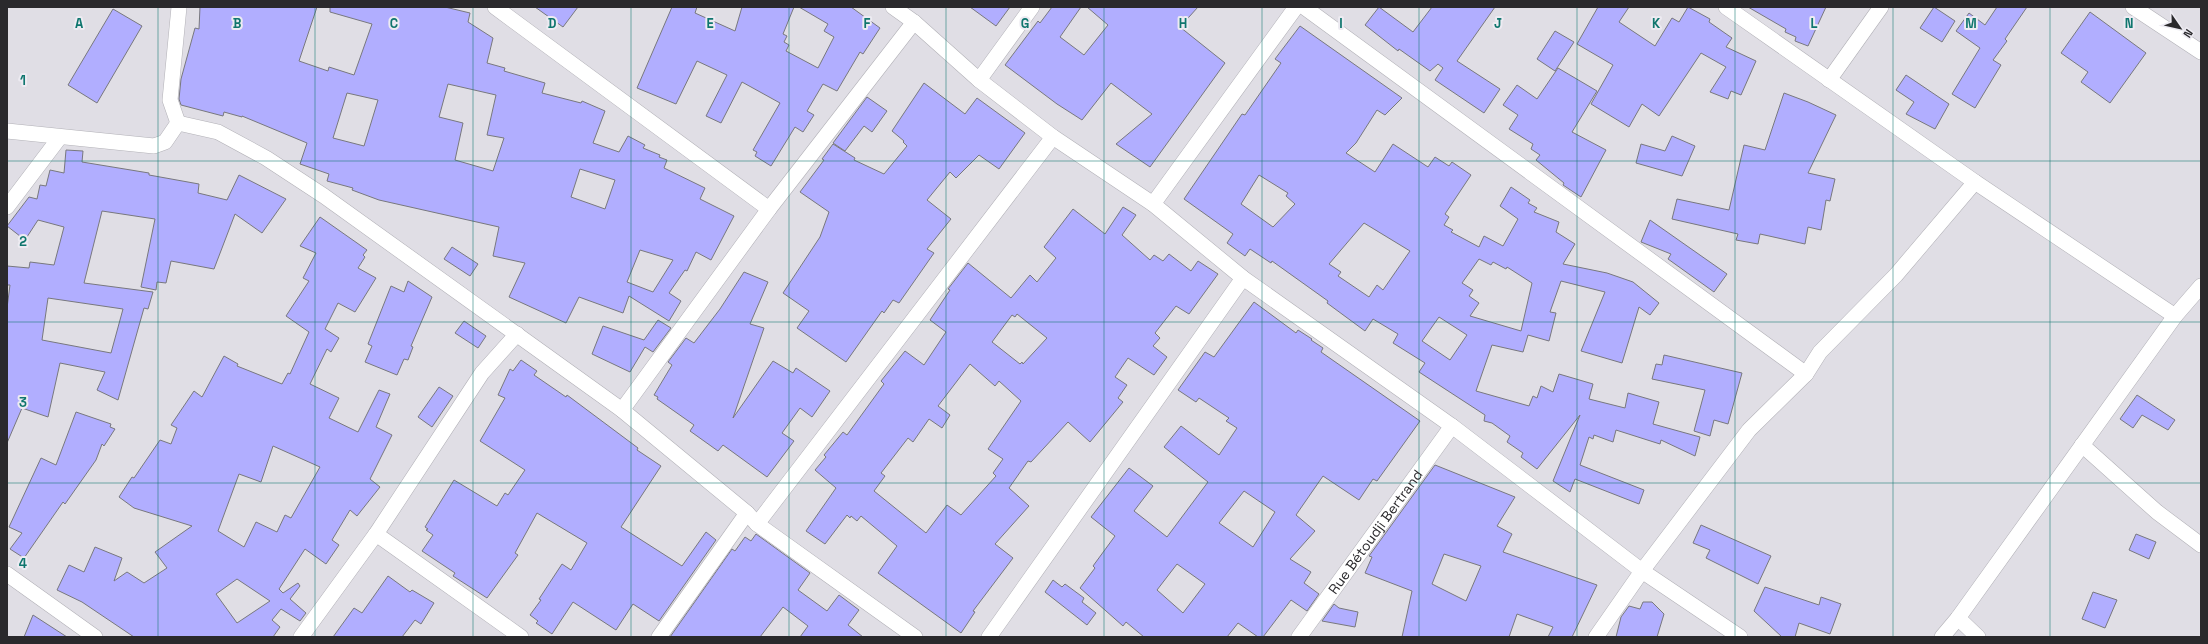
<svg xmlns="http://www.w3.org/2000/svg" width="2208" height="644" viewBox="0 0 2208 644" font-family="'Space Grotesk',sans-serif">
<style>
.building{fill:#b1aeff;stroke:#78787e;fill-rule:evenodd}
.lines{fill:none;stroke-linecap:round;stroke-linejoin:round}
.street-casing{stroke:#b2b1b7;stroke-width:16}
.street{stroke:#fff;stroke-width:15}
.grid{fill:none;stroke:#0f766e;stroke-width:1;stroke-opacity:0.55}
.labels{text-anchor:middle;stroke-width:4;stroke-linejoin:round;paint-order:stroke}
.street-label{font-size:14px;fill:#2a292c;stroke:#edebf2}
.grid-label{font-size:13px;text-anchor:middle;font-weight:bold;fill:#0f766e;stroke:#edebf2;stroke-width:4;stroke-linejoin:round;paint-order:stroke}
</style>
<rect width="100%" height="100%" fill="#e0dee5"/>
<!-- building -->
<path class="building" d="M200,7H317L299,61L328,71L329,67L354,75L372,24L330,12V7H445L470,13L468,22L493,38L487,63L505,68L504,71L545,83L542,93L581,103L582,101L605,111L593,143L619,152L628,136L645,145L643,148L660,155L659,157L667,160L664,168L705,188L700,199L734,216L711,260L696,252L687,271L685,270L669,293L681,301L669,321L629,296L623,313L579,297L566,323L509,297L525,263L493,256L499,227L379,200L352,190L353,188L327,181L329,174L300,164L307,143L242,116V117L224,112L223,116L181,105L179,99L181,79L195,28L199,29ZM448,84L496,95L487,135L504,138L493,171L455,160L463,123L439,117ZM347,93L378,100L364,146L333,138ZM580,169L615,180L605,209L571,197ZM640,250L673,260L653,292L627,282Z
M535,7H578L563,27Z
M672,7H697L695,13L735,31L742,7H794L783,34L787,36L784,42L789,45L786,51L818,68L834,37L824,31L828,24L799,7H851L880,28L863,54L860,52L837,91L823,84L807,111L814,115L803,132L795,127L771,166L755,156L757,152L753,150L780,103L742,82L721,123L706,116L727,75L697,61L676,104L637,88Z
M970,7H1010L996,26Z
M1052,7H1081L1060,37L1084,55L1108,25L1087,7H1198L1180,27L1225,63L1150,167L1116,144L1152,114L1111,83L1082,120L1057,104L1005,65L1038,21L1040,23Z
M1379,7L1413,32L1432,7H1495L1457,61L1500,89L1484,113L1435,80L1443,68L1438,64L1430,71L1399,49L1398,51L1365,25Z
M1598,7H1629L1619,22L1655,46L1672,18L1679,22L1688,7L1710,19L1709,22L1732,38L1726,47L1756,61L1741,95L1731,91L1728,99L1710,92L1726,67L1701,53L1659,116L1642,104L1629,127L1591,104L1613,65L1577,44Z
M1748,7H1826L1808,46L1795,41L1796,37L1785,32L1786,29Z
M1934,7L1955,21L1942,42L1920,28Z
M1997,7H2027L2005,39L2007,41L1993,60L2001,65L1975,108L1952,94L1980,48L1956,31L1969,13L1985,25Z
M113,9L142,26L97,103L68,85Z
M2090,12L2146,53L2110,103L2081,82L2088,72L2061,53Z
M1300,26L1402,98L1385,115L1377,110L1356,143L1346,153L1375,172L1393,144L1428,167L1435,157L1449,166L1452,162L1471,175L1445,214L1449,217L1444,225L1453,230L1451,232L1479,247L1484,236L1503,246L1518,219L1500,206L1511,187L1530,200L1528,203L1537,208L1534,212L1559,222L1556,232L1575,244L1563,264L1607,273L1633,282L1659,303L1650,315L1639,307L1622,363L1581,351L1605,292L1561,281L1550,312L1556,313L1549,341L1528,335L1523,352L1492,345L1476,391L1529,406L1533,396L1537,398L1541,386L1553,392L1559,374L1593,384L1589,399L1625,408L1628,393L1659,402L1653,424L1700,437L1695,456L1661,440L1660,444L1616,430L1613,442L1594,435L1593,439L1589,437L1580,465L1644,490L1639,504L1575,479L1570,492L1553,481L1580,415L1537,469L1521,457L1523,453L1507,442L1510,436L1492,423L1484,421L1485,415L1419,372L1425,363L1393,343L1398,334L1373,319L1365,331L1327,303L1328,301L1272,261L1271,263L1250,249L1245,256L1227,243L1233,234L1184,199L1242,114L1245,115L1281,63L1275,59ZM1259,175L1288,193L1286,196L1295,204L1273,227L1241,204ZM1364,223L1410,251L1383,290L1377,285L1369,297L1338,276L1341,272L1329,264ZM1479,259L1491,265L1493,262L1506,269L1507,267L1532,283L1521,331L1470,316L1479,303L1469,296L1473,290L1462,283ZM1439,317L1467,335L1450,360L1422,341Z
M1555,31L1574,42L1555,71L1537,59Z
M1558,68L1597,91L1572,132L1606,150L1581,197L1563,185L1564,183L1536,160L1540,155L1531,149L1533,144L1509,129L1518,115L1503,105L1517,85L1537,99Z
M1906,75L1949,104L1935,129L1906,114L1914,102L1896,90Z
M924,83L965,114L977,98L1025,133L999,169L979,155L956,178L950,172L927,200L951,219L927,249L934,253L899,303L893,300L884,313L882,311L846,362L797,328L809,311L783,293L820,237L829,212L800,192L824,160L822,159L833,144L855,158L854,160L884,174L907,146L903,142L904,141L892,131Z
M1784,93L1808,102L1836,115L1808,173L1835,179L1830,201L1826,200L1821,230L1808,227L1805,244L1760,234L1758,244L1736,240L1738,234L1672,219L1677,199L1729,210L1744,145L1765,150Z
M867,97L887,111L872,132L864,126L845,151L833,143Z
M1672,136L1695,146L1682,176L1636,163L1641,144L1665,151Z
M66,150L83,151L82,162L149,173V175L199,184L198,193L227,200L239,175L286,199L262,233L235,214L214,269L171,261L166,283L157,282L156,290L141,287L155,219L102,211L84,283L153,292L148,309L144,308L118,400L97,390L105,372L60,363L48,417L22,408L7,443V308L10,285H7V266L29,268L30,262L54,265L64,227L38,220L25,240L7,226L29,197L37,199L40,185L46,186L50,170L64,173ZM48,298L123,309L111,353L42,340Z
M1123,207L1136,215L1122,235L1150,260L1154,255L1163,261L1169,254L1191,271L1198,261L1218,274L1189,314L1176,306L1155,333L1160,338L1153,346L1167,357L1154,375L1128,358L1115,377L1127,385L1118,398L1123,402L1090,442L1068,422L1031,462L1028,461L1009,488L1029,506L995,544L1013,558L973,611L975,612L961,633L878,573L897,546L861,516L857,521L851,516L850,518L847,515L825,544L806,531L836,488L815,470L826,457L824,455L843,432L847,435L884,384L881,381L905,351L924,365L946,332L930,320L950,290L948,289L968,263L1011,298L1030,275L1037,282L1056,258L1044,247L1073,209L1105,234ZM1017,314L1047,338L1023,364L1022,362L1020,364L992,342L1012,315L1015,317ZM970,364L995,386L999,381L1021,401L988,449L1003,459L993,473L996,476L961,515L947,505L926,533L874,491L885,476L881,473L908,438L913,442L929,419L942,428L950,415L938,406Z
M320,217L367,250L363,255L365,257L358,268L376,278L355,312L338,303L325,329L339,338L331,352L327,349L310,384L339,398L329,418L358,432L379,390L390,394L376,427L392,435L370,479L380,487L357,516L350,510L332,540L339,545L326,564L305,549L279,589L283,593L298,583L300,586L290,599L306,613L300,621L281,609L272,620L280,627L273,637H134L82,602L57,590L69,565L84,572L95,547L122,558L114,581L127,572L144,583L167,568L155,552L192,526L134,508L119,497L132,477L134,478L160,440L171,444L177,428L171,425L194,391L202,397L224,356L238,364L237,366L282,384L288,373L290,374L309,332L286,316L309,281L303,278L316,253L300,246ZM273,446L320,467L291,518L285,515L277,532L256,522L244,547L218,531L239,474L261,482ZM237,579L270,601L237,623L216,594Z
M1650,220L1727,274L1714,292L1668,259L1671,254L1641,242Z
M452,247L478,264L470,276L444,259Z
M744,272L768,282L750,324L764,328L733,418L773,361L793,373L796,368L830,391L812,417L800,408L782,433L794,441L767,477L723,445L718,451L690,431L694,425L657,399L658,397L654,395L672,365L668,362L686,338L694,343L720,309Z
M408,281L432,297L411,346L413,347L408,360L404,359L397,375L365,362L372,346L368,344L391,286L404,292Z
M1254,302L1296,333L1298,330L1312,339L1311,340L1323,348L1321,352L1420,421L1377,481L1373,479L1359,500L1323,476L1296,515L1315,531L1290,559L1311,572L1304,583L1319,594L1307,611L1291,600L1263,637H1258L1238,623L1227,637H1144L1126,622L1123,626L1080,588L1095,568L1093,566L1115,536L1091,517L1129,468L1153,486L1134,511L1167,537L1208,482L1164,447L1181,426L1219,455L1237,428L1226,421L1229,418L1199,398L1196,402L1178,390L1205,352L1214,357ZM1244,491L1275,512L1253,547L1219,523ZM1177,564L1205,584L1183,613L1157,590Z
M658,320L671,328L653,352L645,347L630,372L592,354L603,326L644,340Z
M464,321L486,336L478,348L455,333Z
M1664,355L1742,373L1728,424L1714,420L1710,436L1694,431L1705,390L1652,379L1656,364L1662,365Z
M521,360L537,371L534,375L566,397L567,395L638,448L637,450L661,466L621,527L682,566L706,532L716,540L659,621L633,604L616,630L573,602L552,634L536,623L538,621L530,615L541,600L539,599L562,564L571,570L587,543L537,513L515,553L518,555L487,598L453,576L455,573L422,551L433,535L426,530L428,529L425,527L454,480L497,506L505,493L508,495L525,470L480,441L505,398L498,395L510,369L513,371Z
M439,387L453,396L432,427L418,417Z
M2137,395L2175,420L2168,430L2142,415L2133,428L2120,419Z
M76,412L111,424L110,427L115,429L104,446L102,444L96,460L65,504L63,502L24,558L10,549L22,533L9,527L41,458L56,465Z
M1435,465L1515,497L1497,526L1512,534L1503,552L1597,585L1572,637H1548L1553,627L1517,614L1509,637H1402L1412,591L1365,573L1372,557L1369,556ZM1444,554L1481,566L1466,601L1432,584Z
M1701,525L1771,556L1758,584L1706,558L1710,550L1693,543Z
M756,534L810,573L798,590L827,611L839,595L859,610L848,625L863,637H800L808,626L783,607L760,637H670L732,549L735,551L745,537L751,541Z
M2136,534L2156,542L2149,559L2129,550Z
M388,576L410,592L412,590L434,603L421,624L415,620L402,637H333L354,608L362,613Z
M1053,580L1062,587L1065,584L1084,598L1082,602L1096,613L1087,625L1045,592Z
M1765,587L1819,605L1821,597L1841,604L1830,634L1799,623L1795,637H1782L1754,611Z
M2093,592L2117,600L2105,628L2082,619Z
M1643,602H1652L1664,614L1657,637H1616L1621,617L1629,606L1640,609Z
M1334,604L1339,608L1358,612L1355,627L1322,621Z
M33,615L67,637H24Z"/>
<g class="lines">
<defs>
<g id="street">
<path d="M495,7L769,209"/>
<path d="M893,7L914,22L979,80L1053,137L1153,204L1243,278L1452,426L1642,571L1740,637"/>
<path d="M1304,7L1806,374"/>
<path d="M1726,7L1975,182L2175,316"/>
<path d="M2133,7L2201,52"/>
<path d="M979,80L1032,7"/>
<path d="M1829,80L1881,7"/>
<path d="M178,123L218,132L266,158L324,196L622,410L747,513L757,524L915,637"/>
<path d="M178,123L170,100L179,7"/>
<path d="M7,131L154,146L165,142L178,123"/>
<path d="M1153,204L1296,7"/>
<path d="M7,207L60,137"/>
<path d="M622,410L769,209L914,22"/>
<path d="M2082,445L2157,512L2201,545"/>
<path d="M757,524L1053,137"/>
<path d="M376,534L521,637"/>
<path d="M7,574L95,637"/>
<path d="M1958,618L1978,637"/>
<path d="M301,637L376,534L482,373L517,334"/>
<path d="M659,637L747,513"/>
<path d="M989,637L1243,278"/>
<path id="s1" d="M1299,637L1452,426"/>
<path d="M1596,637L1642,571L1749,430L1806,374L1820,352L1896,275L1975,182"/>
<path d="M1942,637L1958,618L2175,316L2201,286"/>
</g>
</defs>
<!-- street casing -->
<use href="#street" class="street-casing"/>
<!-- street -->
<use href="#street" class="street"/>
</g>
<!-- grid -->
<path class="grid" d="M158,7V637M315,7V637M473,7V637M631,7V637M789,7V637M946,7V637M1104,7V637M1262,7V637M1419,7V637M1577,7V637M1735,7V637M1893,7V637M2050,7V637M7,161H2201M7,322H2201M7,483H2201"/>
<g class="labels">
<!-- street labels -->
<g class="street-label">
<text dy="5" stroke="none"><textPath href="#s1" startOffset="130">Rue Bétoudji Bertrand</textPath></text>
</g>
</g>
<g class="grid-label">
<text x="79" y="28">A</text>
<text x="237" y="28">B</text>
<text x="394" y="28">C</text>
<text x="552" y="28">D</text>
<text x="710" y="28">E</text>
<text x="867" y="28">F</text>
<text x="1025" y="28">G</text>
<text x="1183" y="28">H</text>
<text x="1341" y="28">I</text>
<text x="1498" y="28">J</text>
<text x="1656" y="28">K</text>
<text x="1814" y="28">L</text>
<text x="1971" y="28">M</text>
<text x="2129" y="28">N</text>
<text x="23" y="85">1</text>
<text x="23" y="246">2</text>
<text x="23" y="407">3</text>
<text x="23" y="568">4</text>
</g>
<!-- border -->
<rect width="2208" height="644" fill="none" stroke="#2a292c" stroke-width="16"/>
<!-- north arrow -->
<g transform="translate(2180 28) rotate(124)" stroke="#edebf2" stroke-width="3" paint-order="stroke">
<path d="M0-3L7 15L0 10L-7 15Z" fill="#2a292c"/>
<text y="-6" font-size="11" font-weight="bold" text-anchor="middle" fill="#2a292c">N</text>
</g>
</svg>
